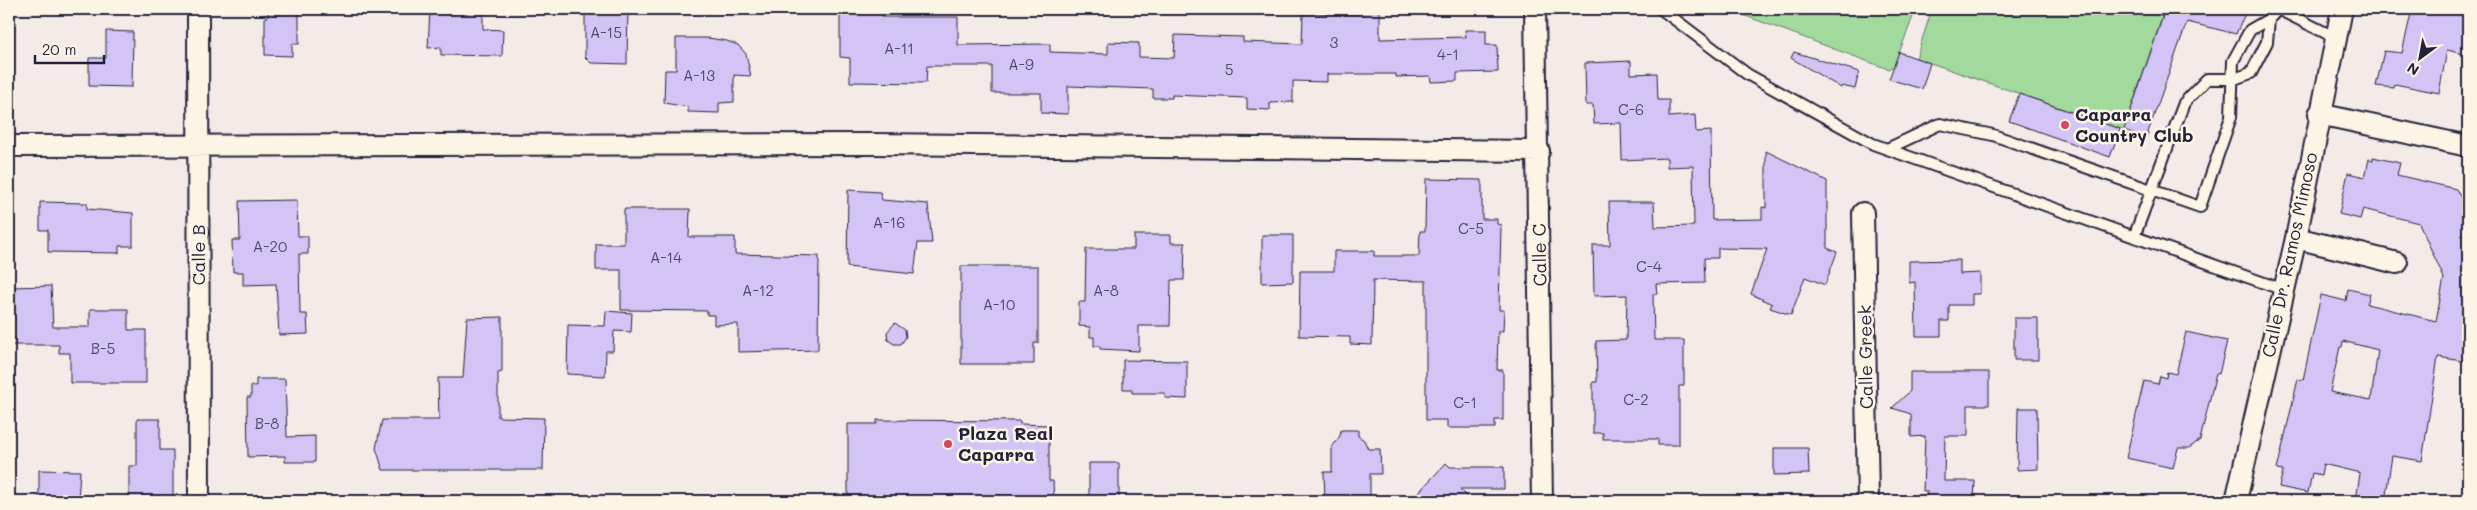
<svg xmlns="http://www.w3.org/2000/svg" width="2477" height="510" viewBox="0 0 2477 510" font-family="Mali,sans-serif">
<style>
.green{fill:#a2d99d;stroke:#627e6c}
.building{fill:#d3c4f6;stroke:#22223b;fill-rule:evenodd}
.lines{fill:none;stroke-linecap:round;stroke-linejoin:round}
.lane-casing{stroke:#22223b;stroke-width:14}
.street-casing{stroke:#22223b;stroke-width:24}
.lane{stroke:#fcf5e5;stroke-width:10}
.street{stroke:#fcf5e5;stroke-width:20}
.poi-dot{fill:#d1495b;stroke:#fcf5e5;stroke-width:2}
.labels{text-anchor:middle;stroke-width:5;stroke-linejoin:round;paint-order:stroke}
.number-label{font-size:15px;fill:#4e4a6a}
.poi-label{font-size:18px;font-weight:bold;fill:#22223b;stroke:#fcf5e5;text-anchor:start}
.street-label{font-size:18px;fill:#22223b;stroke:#fcf5e5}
</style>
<rect width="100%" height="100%" fill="#f4ebe8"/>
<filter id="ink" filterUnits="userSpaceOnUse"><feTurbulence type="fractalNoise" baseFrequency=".02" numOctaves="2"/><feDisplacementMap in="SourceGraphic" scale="10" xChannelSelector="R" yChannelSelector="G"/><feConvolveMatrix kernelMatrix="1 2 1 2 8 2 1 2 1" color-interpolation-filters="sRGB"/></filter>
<g filter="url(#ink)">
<!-- green -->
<path class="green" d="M1727,9H1916L1894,66L1888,69Z
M1932,9H2157L2164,11L2124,130L1916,58Z"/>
<!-- building -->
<path class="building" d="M268,9H299V44H292V56L265,55V17H268Z
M430,9H483V29L503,30L502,56L441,55V47L428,48Z
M585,9H628L627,64L591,63L585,57Z
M840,9H883V17H958V45L1050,44V52L1108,54V42L1139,43V57L1174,58L1175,35L1243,37V42L1302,44L1303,13L1358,14V9H1380V39L1466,37L1465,30H1486V45H1497L1498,72L1457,73V81L1431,82L1430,76L1396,77V74H1327V82L1293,81V102L1270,103V110L1247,109V98L1172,95V98H1153V89L1068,86V114L1041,113V93H992V66H927L926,83L850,82V58L840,57Z
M2161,9H2247L2236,34L2187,22L2146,138L2124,130L2163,16H2160Z
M2412,9H2438L2468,16V55L2447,50L2439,93L2395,84L2394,88L2376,86L2384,51L2402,53Z
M106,31L133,32L132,87L89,86V58H106Z
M676,38H708L727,41L738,45L746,54L751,76L734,75V102L719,103V113L688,112V107L664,103L665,70H676Z
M1794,52L1859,72L1855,89L1842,86L1841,88L1791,58Z
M1899,52L1930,63L1922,89L1889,79Z
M1631,61V74L1657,73L1658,100H1669V117L1695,115L1696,132L1711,131L1712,220L1762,219V207L1766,208V151L1827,181V248L1837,252L1825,285L1805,277L1791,315L1770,308L1772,304L1751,294L1767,249L1718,248V258H1704L1705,283L1656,284L1657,294H1653L1654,340H1684V386H1679V445H1658V439H1603V433H1593V382H1597L1596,341L1626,340L1627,295L1594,296L1593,245H1610L1609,202H1654L1655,227L1694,226L1693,166L1667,167V158L1622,160L1621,123L1594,124L1593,105H1586L1585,63Z
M2019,94L2120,129L2110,157L2009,121Z
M2373,157L2400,163L2397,175L2456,189L2468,210V362L2438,357L2422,461L2392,456L2385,501H2356L2360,473L2323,464L2321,475L2312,473L2308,493L2279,487L2283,471L2277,470L2298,379L2303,380L2321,295L2346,301L2348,289L2370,294L2367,304L2436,321L2444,278L2419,223L2363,209L2360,219L2339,214L2348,173L2365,177L2369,159L2373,160ZM2343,341L2378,350L2371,400L2330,392L2340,347H2342Z
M1426,179L1482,180V219H1497V224L1501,225L1499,310H1504L1503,331H1498L1497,370H1503V420H1495V428H1447V420H1426V281L1373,280L1372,345L1350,344V337L1299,336L1300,271H1334V251H1374V256H1419L1420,231H1425Z
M848,190L880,192L882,200L928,204L932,243H918L914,274L847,267Z
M297,200L298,236H308V254H299L300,314H307L308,334L279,335L276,284L243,285V272H233L232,240H240L239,201Z
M40,202L87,203V209L133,213V246H119V253L48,252V230H40Z
M624,209H690L689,237H735V254L819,256L818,350L738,352V324L714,325V315H707V311L621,310V270H596V244H624Z
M1134,235H1171V243H1185L1184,280H1171L1170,326H1139V351L1100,349V346H1094V337H1090V327L1079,326V302H1085L1086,249H1134Z
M1262,235H1293V282L1262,283Z
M1960,260V274L1980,273V294H1972V305H1949V321H1941V336H1916L1915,282L1909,283V261Z
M961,266H1038V343H1034V364H961Z
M51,286L53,327H90V309H128V330H146V383H70V353H59V345H9V287Z
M606,311L632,313L631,332L614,331L613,351H606L605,376L567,374L568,325L605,326Z
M502,317V372L498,373V417L544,418L543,470H383L376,448L382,420H439L438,378H463L467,318Z
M2014,318H2038V360H2014Z
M895,323L905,330L906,337L901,344H894L888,340L887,332Z
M2186,332L2227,341L2219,374L2216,373L2200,440L2189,448H2178L2173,468L2126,458L2144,381L2158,384L2160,376L2166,378L2167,372L2176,374Z
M1123,360L1187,361V399L1165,398V393H1132V389H1123Z
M1910,372H1989V405H1968V436H1945L1944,481H1975L1974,501H1926L1927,491H1923L1925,436L1911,437V414L1892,408L1910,391Z
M256,379H285L287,437L315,436V462H285V456L248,457L247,397H251V386H256Z
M2018,408H2037L2038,469L2017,470Z
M137,419H160V450H173V501H129V466H137Z
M877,420L1020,421V424L1049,425V481H1053L1054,501H848V424H877Z
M1341,430H1358V436L1364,440L1368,449H1380L1381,474H1370V501H1325L1324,472H1332V447L1340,436Z
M1774,448H1808L1809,474L1774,475Z
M1089,463H1119V501H1089Z
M1446,463L1450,467H1504V489H1460L1472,501H1427L1418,493Z
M39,470L80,471L78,501H39Z"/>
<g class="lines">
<defs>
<path id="lane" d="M1661,9L1747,74L1873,144L2284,290
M2278,9L2336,38
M1887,149L1940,124L1993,135L2200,207L2231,117L2233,61L2250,30L2269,19L2278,9
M2134,237L2184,103L2207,79H2234L2251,73L2267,42L2269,19"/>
<path id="street" d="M198,9L199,501
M1535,9L1542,501
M2319,114L2468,146
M9,146L872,144L1539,151
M1863,213L1868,501
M2296,238L2397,263
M2236,501L2296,238L2342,9"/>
</defs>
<!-- lane casing -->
<use href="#lane" class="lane-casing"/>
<!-- street casing -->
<use href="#street" class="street-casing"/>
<!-- lane -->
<use href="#lane" class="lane"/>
<!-- street -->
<use href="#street" class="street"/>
</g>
</g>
<!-- markers -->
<g class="poi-dot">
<circle cx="2065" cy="125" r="5"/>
<circle cx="948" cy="444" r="5"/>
</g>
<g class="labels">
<!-- number labels -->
<g class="number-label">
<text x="606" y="38">A-15</text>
<text x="1334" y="48">3</text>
<text x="899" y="54">A-11</text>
<text x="1448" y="60">4-1</text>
<text x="1021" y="70">A-9</text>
<text x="1229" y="75">5</text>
<text x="699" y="81">A-13</text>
<text x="1631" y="115">C-6</text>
<text x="889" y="228">A-16</text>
<text x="1471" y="234">C-5</text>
<text x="270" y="252">A-20</text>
<text x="666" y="263">A-14</text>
<text x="1649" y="272">C-4</text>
<text x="758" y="296">A-12</text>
<text x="1106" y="296">A-8</text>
<text x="999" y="310">A-10</text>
<text x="103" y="354">B-5</text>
<text x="1636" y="405">C-2</text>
<text x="1465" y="408">C-1</text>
<text x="267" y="429">B-8</text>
</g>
<!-- poi labels -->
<g class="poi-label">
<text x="2075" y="121">Caparra<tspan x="2075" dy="21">Country Club</tspan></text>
<text x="958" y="440">Plaza Real<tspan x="958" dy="21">Caparra</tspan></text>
</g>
<!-- street labels -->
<g class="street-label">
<text transform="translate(199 255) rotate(-90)" y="6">Calle B</text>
<text transform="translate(1540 255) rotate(-91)" y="6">Calle C</text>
<text transform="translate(2290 255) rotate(-78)" y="6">Calle Dr. Ramos Mimoso</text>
<text transform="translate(1866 357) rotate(-91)" y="6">Calle Greek</text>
</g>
</g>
<!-- margin -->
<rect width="2477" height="510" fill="none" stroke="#fcf5e5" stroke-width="30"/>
<rect x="15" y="15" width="2447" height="480" fill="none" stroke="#22223b" stroke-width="2" filter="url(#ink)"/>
<!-- north arrow -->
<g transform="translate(2420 58) rotate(212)" stroke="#fcf5e5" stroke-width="4" paint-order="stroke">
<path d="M0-4L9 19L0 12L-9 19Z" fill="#22223b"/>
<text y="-8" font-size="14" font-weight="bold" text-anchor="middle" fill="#22223b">N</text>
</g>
<!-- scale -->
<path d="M35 55v8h69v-8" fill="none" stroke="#22223b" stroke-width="2.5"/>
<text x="42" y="55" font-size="15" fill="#22223b" stroke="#fcf5e5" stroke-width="4" paint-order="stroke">20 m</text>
</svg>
